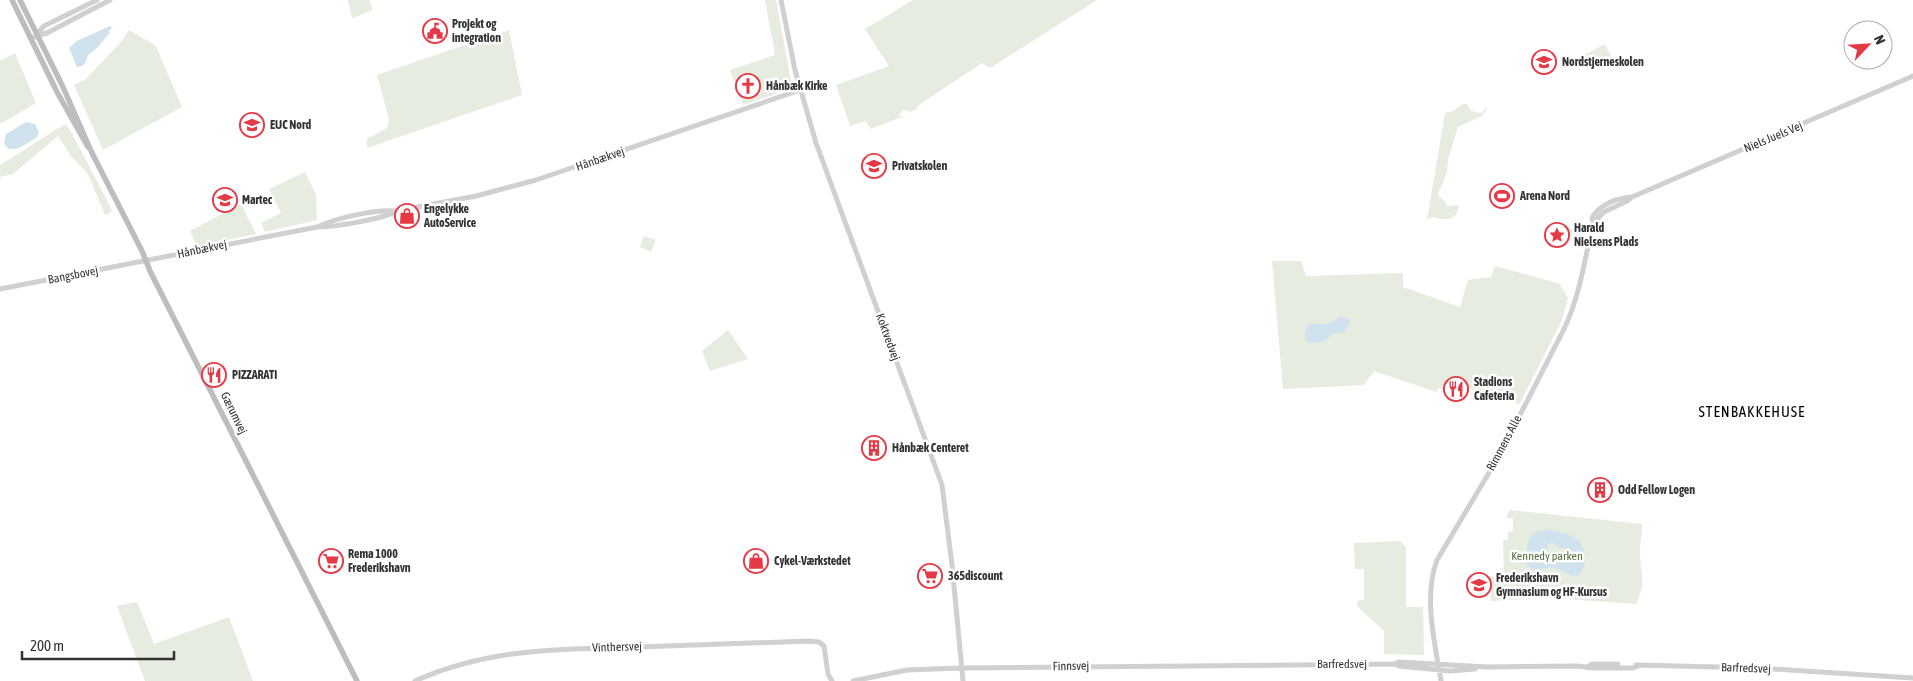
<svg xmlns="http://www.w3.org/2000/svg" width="1913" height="681" viewBox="0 0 1913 681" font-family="'Asap Condensed',sans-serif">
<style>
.green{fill:#e6ecdf}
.water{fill:#cfe2ee;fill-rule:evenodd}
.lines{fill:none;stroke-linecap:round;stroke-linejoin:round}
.tertiary{stroke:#d0d0d0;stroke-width:5}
.secondary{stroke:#bdbdbd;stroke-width:5.5}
.labels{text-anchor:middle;stroke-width:5;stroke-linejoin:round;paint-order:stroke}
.poi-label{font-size:12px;font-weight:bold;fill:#333;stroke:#fff;text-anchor:start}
.street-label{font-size:12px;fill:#333;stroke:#fff}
.park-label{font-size:12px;fill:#56703f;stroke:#fff}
.quarter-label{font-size:15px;letter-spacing:1px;fill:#000;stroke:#fff}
</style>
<rect width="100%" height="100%" fill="#fff"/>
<!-- green -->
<path class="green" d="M348,0H369L373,10L352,18Z
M765,0H776L792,86L790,89L743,105L730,70L775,55Z
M913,0H1097L990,68L982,63L917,106L918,108L910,112L906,110H902L899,116H904L870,129L866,121L850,126L836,85L889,66L865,29Z
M129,30L156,46L182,107L103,150L74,85L85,80L122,41Z
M509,30L522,95L367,148V139L387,128L389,119L377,75Z
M1605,44L1612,58L1592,69L1584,55Z
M15,53L36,103L0,124V61Z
M1463,104H1467L1471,111L1481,113L1487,107V109L1482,116L1458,127L1448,159L1447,172L1438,194L1439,197L1444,200L1447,206L1457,205L1459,207C1455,222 1445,220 1432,217L1427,220L1445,113L1453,111Z
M65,124L69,128L112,210L108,215H105L88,174L71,156L58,136L13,174L0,177V165Z
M305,172L316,195L317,220L265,232L261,223L281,213L269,189Z
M241,204L256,234L197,246L190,231Z
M1558 232a7 7 0 1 1 14 0a7 7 0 1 1-14 0Z
M644,236L656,240L651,252L640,247Z
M1272,261H1301L1306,276L1403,273V287L1460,307L1468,280L1491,277L1495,266L1560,284L1568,298L1562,320L1520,403L1517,404L1514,401L1464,387L1461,394L1438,388L1437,392L1374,371L1364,385L1283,389Z
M728,330L748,359L710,371L702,351Z
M1510,510L1642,524C1642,533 1640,543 1640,552C1640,574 1647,581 1636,604L1552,598L1491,601L1490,577L1504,576L1503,540H1508V532L1513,531V518H1506Z
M1400,541L1406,547V607H1423L1424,655L1384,654V631L1358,607L1357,601L1364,600V569H1355L1354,543Z
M137,602L154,644L229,617L253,681H145L117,606Z"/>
<!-- water -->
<path class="water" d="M110,26L112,28L109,31L110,33L96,49L88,55L86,62L82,66L77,67L69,48L77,41Z
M26,122L35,124L39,132L37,137C27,143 18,152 7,148L4,143L6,134Z
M1342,317L1349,319L1351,321L1344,332L1333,334L1320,343L1307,342C1304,337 1304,330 1308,325C1314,321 1318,325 1325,324C1331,323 1336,319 1342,317Z
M1548,530C1565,533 1583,535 1585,556C1585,564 1584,569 1578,575C1569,578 1565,570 1556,568C1544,565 1534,576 1526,563C1528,544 1524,531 1548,530ZM1551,542L1560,548H1567L1570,552L1569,555L1563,557L1557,551L1548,552L1547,545Z"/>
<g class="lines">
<!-- tertiary -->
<path class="tertiary" d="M781,0L795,70L816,143L942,485L952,565L963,681
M37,34L44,26L97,0
M31,38L47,33L110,0
M1593,223L1604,212L1627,201L1632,197L1913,76
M318,227C334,227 382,219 395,212
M0,289L317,227C337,218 374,209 396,211L476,196L536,180L800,90
M1394,664L1399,666L1450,671L1475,669
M1636,665L1758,668L1913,678
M1589,666L1592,664H1618
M415,681C488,648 561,649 639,647C696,645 753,643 810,641L819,642L824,646L828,674L832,681
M853,681L907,670L961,668L1394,664L1399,662L1487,667L1578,666L1592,668H1633L1638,666
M1441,681C1435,643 1423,598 1437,560L1499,456L1564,329C1580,296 1585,258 1593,223L1592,218C1600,204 1617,198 1632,197"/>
<!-- secondary -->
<path class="secondary" d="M12,0L57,92L88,147
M20,0L63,87L92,153L142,251L150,271L357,681"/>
</g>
<!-- icons -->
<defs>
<symbol id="civic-ring" viewBox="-11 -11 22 22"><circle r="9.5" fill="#fff" stroke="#e63946" stroke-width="1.5"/><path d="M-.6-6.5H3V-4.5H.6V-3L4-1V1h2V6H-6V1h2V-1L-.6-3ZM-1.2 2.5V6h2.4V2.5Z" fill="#e63946"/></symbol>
<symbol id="school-ring" viewBox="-11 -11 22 22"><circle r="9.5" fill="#fff" stroke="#e63946" stroke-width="1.5"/><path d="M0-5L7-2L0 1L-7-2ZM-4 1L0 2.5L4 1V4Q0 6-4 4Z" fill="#e63946"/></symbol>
<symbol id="church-ring" viewBox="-11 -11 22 22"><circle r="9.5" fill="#fff" stroke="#e63946" stroke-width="1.5"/><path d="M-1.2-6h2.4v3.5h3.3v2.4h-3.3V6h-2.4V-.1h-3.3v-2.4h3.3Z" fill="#e63946"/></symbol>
<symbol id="university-ring" viewBox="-11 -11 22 22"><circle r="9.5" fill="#fff" stroke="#e63946" stroke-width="1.5"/><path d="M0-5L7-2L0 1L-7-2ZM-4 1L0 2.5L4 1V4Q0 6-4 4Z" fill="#e63946"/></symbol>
<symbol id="stadium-ring" viewBox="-11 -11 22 22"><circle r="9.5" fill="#fff" stroke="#e63946" stroke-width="1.5"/><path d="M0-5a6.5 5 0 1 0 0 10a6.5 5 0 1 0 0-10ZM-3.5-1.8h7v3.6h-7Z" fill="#e63946"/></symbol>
<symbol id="shop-ring" viewBox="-11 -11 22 22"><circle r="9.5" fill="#fff" stroke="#e63946" stroke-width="1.5"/><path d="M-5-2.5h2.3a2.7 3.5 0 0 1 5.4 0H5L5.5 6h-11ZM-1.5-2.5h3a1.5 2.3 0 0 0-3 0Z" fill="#e63946"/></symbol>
<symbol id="sight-ring" viewBox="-11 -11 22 22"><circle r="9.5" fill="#fff" stroke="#e63946" stroke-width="1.5"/><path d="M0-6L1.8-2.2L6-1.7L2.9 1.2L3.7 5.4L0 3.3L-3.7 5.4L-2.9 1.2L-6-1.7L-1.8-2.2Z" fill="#e63946"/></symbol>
<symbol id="restaurant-ring" viewBox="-11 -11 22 22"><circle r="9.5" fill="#fff" stroke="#e63946" stroke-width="1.5"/><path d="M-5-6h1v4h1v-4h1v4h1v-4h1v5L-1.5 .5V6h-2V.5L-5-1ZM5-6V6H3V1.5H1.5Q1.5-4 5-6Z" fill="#e63946"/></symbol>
<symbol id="building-ring" viewBox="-11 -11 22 22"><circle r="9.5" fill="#fff" stroke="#e63946" stroke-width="1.5"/><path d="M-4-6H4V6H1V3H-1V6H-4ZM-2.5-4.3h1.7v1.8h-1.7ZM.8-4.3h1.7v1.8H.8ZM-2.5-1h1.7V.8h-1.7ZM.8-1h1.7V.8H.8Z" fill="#e63946"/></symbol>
<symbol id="supermarket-ring" viewBox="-11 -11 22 22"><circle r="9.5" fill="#fff" stroke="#e63946" stroke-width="1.5"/><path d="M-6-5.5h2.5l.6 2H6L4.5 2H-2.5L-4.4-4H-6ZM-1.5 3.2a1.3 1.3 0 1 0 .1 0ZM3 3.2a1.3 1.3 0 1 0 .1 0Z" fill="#e63946"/></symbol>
</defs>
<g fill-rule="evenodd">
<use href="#civic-ring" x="421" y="17" width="28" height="28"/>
<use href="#school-ring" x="1530" y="48" width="28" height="28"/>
<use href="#church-ring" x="734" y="72" width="28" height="28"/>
<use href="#university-ring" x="238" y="111" width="28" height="28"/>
<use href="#school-ring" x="860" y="152" width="28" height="28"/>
<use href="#stadium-ring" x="1488" y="182" width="28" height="28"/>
<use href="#university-ring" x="211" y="186" width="28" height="28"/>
<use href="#shop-ring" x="393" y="202" width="28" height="28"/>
<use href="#sight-ring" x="1543" y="221" width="28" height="28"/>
<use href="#restaurant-ring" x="200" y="361" width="28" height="28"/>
<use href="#restaurant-ring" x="1442" y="375" width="28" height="28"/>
<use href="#building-ring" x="860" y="434" width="28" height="28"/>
<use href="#building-ring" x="1586" y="476" width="28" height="28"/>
<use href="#supermarket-ring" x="317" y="547" width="28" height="28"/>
<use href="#shop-ring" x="742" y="547" width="28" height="28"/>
<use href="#supermarket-ring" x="916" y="562" width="28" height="28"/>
<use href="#school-ring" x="1465" y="571" width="28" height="28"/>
</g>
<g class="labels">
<!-- poi labels -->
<g class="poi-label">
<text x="452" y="28">Projekt og<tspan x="452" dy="14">integration</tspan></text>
<text x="1562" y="66">Nordstjerneskolen</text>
<text x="766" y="90">Hånbæk Kirke</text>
<text x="270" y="129">EUC Nord</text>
<text x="892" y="170">Privatskolen</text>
<text x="1520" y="200">Arena Nord</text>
<text x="242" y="204">Martec</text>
<text x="424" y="213">Engelykke<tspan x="424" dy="14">AutoService</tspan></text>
<text x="1574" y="232">Harald<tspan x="1574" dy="14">Nielsens Plads</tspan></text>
<text x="232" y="379">PIZZARATI</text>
<text x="1474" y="386">Stadions<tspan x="1474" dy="14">Cafeteria</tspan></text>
<text x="892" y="452">Hånbæk Centeret</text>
<text x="1618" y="494">Odd Fellow Logen</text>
<text x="348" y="558">Rema 1000<tspan x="348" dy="14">Frederikshavn</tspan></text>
<text x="774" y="565">Cykel-Værkstedet</text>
<text x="948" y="580">365discount</text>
<text x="1496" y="582">Frederikshavn<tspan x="1496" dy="14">Gymnasium og HF-Kursus</tspan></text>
</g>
<!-- street labels -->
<g class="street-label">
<text transform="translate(1773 137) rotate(-23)" y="4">Niels Juels Vej</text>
<text transform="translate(600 159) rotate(-19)" y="4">Hånbækvej</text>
<text transform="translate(202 249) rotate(-12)" y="4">Hånbækvej</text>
<text transform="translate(73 275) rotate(-11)" y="4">Bangsbovej</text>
<text transform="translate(888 337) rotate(70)" y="4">Koktvedvej</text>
<text transform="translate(234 413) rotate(64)" y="4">Gærumvej</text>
<text transform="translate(1504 443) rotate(-62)" y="4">Rimmens Alle</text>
<text transform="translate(617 647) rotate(-2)" y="4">Vinthersvej</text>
<text x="1342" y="668">Barfredsvej</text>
<text transform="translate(1071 666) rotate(-1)" y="4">Finnsvej</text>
<text transform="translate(1746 668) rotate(2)" y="4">Barfredsvej</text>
</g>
<!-- park labels -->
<g class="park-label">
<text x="1547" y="560">Kennedy parken</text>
</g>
<!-- quarter labels -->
<g class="quarter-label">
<text x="1752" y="417">STENBAKKEHUSE</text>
</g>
</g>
<!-- north arrow -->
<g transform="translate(1868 45) rotate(65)"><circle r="24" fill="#ffffff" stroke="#adadad"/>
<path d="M0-4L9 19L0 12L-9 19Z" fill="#e63946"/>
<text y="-8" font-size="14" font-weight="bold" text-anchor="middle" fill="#333333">N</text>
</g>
<!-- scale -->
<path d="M22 651v8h152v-8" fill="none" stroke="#333333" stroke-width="2.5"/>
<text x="30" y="651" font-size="15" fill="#333333" stroke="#ffffff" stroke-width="4" paint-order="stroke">200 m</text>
</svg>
